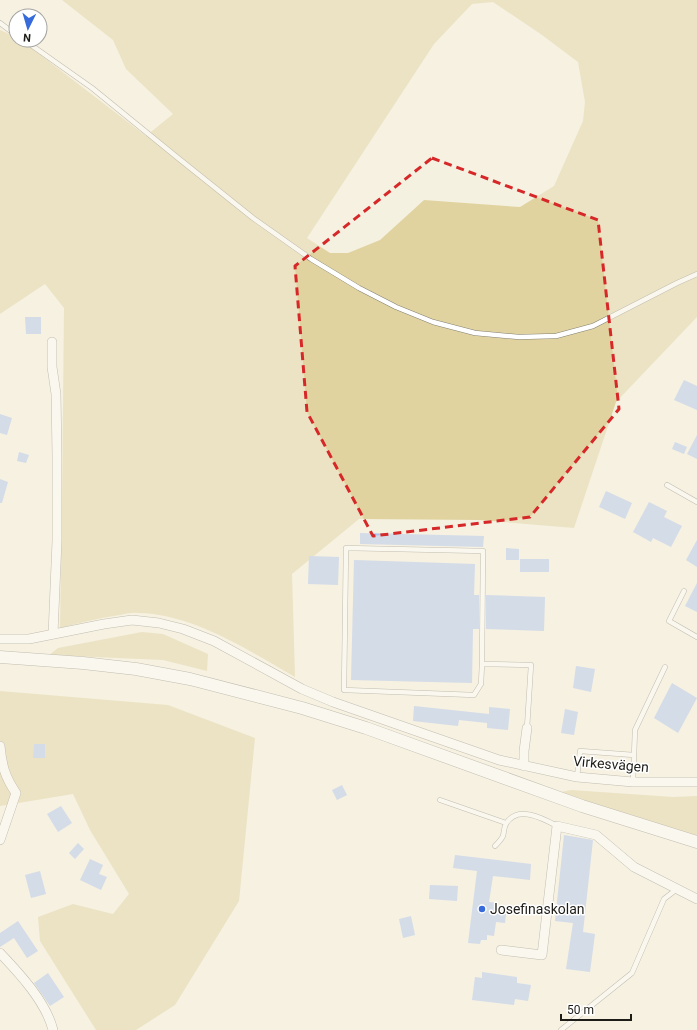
<svg xmlns="http://www.w3.org/2000/svg" width="697" height="1030" viewBox="0 0 697 1030" font-family="Roboto,sans-serif">
<style>
.green{fill:#e1d3a0;fill-rule:evenodd}
.building{fill:#abc3f0}
.lines{fill:none;stroke-linecap:round;stroke-linejoin:round}
.service-casing{stroke:#848072;stroke-width:5.5}
.minor-casing{stroke:#848072;stroke-width:10}
.secondary-casing{stroke:#848072;stroke-width:13}
.service{stroke:#fff;stroke-width:4.5}
.minor{stroke:#fff;stroke-width:9}
.secondary{stroke:#fff;stroke-width:12}
.marked{fill:none;stroke:#d62828;stroke-width:3;stroke-dasharray:8 5;stroke-linejoin:round}
.poi-dot{fill:#376bdb;stroke:#fff;stroke-width:1.5}
.labels{text-anchor:middle;stroke-width:3;stroke-linejoin:round;paint-order:stroke}
.street-label{font-size:14px;fill:#1d1c16;stroke:#fff}
.poi-label{font-size:14px;fill:#1d1c16;stroke:#fff;text-anchor:start}
</style>
<rect width="100%" height="100%" fill="#f5f1e1"/>
<!-- green -->
<path class="green" d="M62,0H697V317L616,402L574,528L479,520L359,519L292,574L295,677C248,650 193,614 138,613C132,612 125,614 120,615C99,618 80,623 60,628L62,506L64,308L45,284L0,314V30L16,37V40H21L146,136L173,114L126,69L113,40ZM493,2L542,35L578,62L585,102L583,121L554,186L520,207L424,200L380,240L348,253H330L307,238L434,44L472,4Z
M142,632L163,634L208,654L207,671L163,660L49,655L58,648Z
M0,691L168,705L255,738L239,901L175,1005L136,1030H96L40,941L38,917L73,904L113,914L129,894L90,830L73,794L0,806Z
M571,790L673,797L697,796V837L556,793Z"/>
<!-- building -->
<path class="building" d="M25,317H41V334H26Z
M684,380L697,386V410L674,400Z
M0,414L12,418L7,435L0,433Z
M697,435V459L687,454Z
M675,442L687,447L684,454L672,449Z
M19,452L29,455L26,463L17,461Z
M0,479L8,482L2,503H0Z
M606,491L632,503L625,519L599,507Z
M649,502L667,511L664,517L682,526L671,547L653,538L651,542L633,532Z
M360,533L484,536L483,547L360,544Z
M697,540V567L686,560Z
M506,548L519,549V560H506Z
M309,556L339,557L338,585L308,584Z
M520,559H549V572H520Z
M354,560L475,564L474,595H479V629H473L472,683L351,680Z
M697,583V612L685,606Z
M486,595L545,597L544,631L486,629Z
M576,666L595,669L591,692L573,688Z
M672,683L697,698L678,733L654,718Z
M414,706L489,714V707L510,709L508,730L487,728V723L459,720L458,726L413,721Z
M565,709L578,712L574,735L561,733Z
M34,744H45V758H33Z
M342,785L347,795L337,800L332,790Z
M61,806L72,823L58,832L47,814Z
M564,835L593,840L583,932L595,934L590,972L566,969L573,923L555,921Z
M78,843L84,849L75,859L69,853Z
M455,855L531,864L530,880L493,876L489,902L498,903L497,913L506,914L505,923L496,922L494,936L487,935V940H481L480,944L468,943L477,871L453,868Z
M90,859L103,865L99,874L107,877L101,890L80,880Z
M40,871L46,894L31,898L25,875Z
M430,885L458,886L457,901L429,899Z
M411,916L415,935L403,938L399,919Z
M18,921L38,951L27,958L14,938L0,947V933Z
M482,972L517,977V983L531,985L528,1001L515,999L514,1005L472,1000L475,977L482,978Z
M48,973L64,997L50,1006L34,983Z"/>
<g class="lines">
<defs>
<path id="service" d="M0,23L16,35
M24,40L92,88L178,158L253,218L311,259L359,288L396,307L433,322L475,333L519,337L556,336L593,326L677,283L697,274
M667,485L697,502
M684,591L669,621L697,637
M482,664L481,684L474,695L344,690L346,548L483,551L482,664L531,665L527,728
M577,777L580,751L634,755
M633,782L635,730L665,667
M440,800L506,823
M495,846C498,843 501,840 503,836C504,832 504,827 506,824C517,804 544,819 557,826
M561,1030L632,973L664,899L677,889"/>
<path id="minor" d="M52,342V367L56,394L57,455V541L53,634
M0,639H29L104,624L132,620L159,623L183,629L214,641L302,689L333,702L499,760L577,777L633,782H697
M0,746C2,766 5,777 16,793L0,840
M524,766V751L527,728
M501,950L542,955L557,826L596,835L634,867L697,899
M0,953C20,974 46,1002 53,1030"/>
<path id="secondary" d="M0,657L83,663L136,669L190,679L302,708L366,728L582,806L697,842"/>
</defs>
<!-- service casing -->
<use href="#service" class="service-casing"/>
<!-- minor casing -->
<use href="#minor" class="minor-casing"/>
<!-- secondary casing -->
<use href="#secondary" class="secondary-casing"/>
<!-- service -->
<use href="#service" class="service"/>
<!-- minor -->
<use href="#minor" class="minor"/>
<!-- secondary -->
<use href="#secondary" class="secondary"/>
</g>
<!-- marked area -->
<path d="M0 0H697V1030H0ZM432,158L598,220L619,409L530,517L373,536L307,412L295,266Z" fill="#f5f1e1" fill-opacity=".55" fill-rule="evenodd"/>
<path class="marked" d="M432,158L598,220L619,409L530,517L373,536L307,412L295,266Z"/>
<!-- markers -->
<circle class="poi-dot" cx="482" cy="909" r="4"/>
<g class="labels">
<!-- street labels -->
<g class="street-label">
<text transform="translate(611 764) rotate(5)" y="5">Virkesvägen</text>
</g>
<!-- poi labels -->
<g class="poi-label">
<text x="490" y="914">Josefinaskolan</text>
</g>
</g>
<!-- north arrow -->
<g transform="translate(28 28) rotate(185)"><circle r="19" fill="#ffffff" stroke="#a5a4a2"/>
<path d="M0-3L7 15L0 10L-7 15Z" fill="#376bdb"/>
<text y="-6" font-size="11" font-weight="bold" text-anchor="middle" fill="#1d1c16">N</text>
</g>
<!-- scale -->
<path d="M561 1014v6h70v-6" fill="none" stroke="#1d1c16" stroke-width="2"/>
<text x="567" y="1014" font-size="12" fill="#1d1c16" stroke="#ffffff" stroke-width="3" paint-order="stroke">50 m</text>
</svg>
